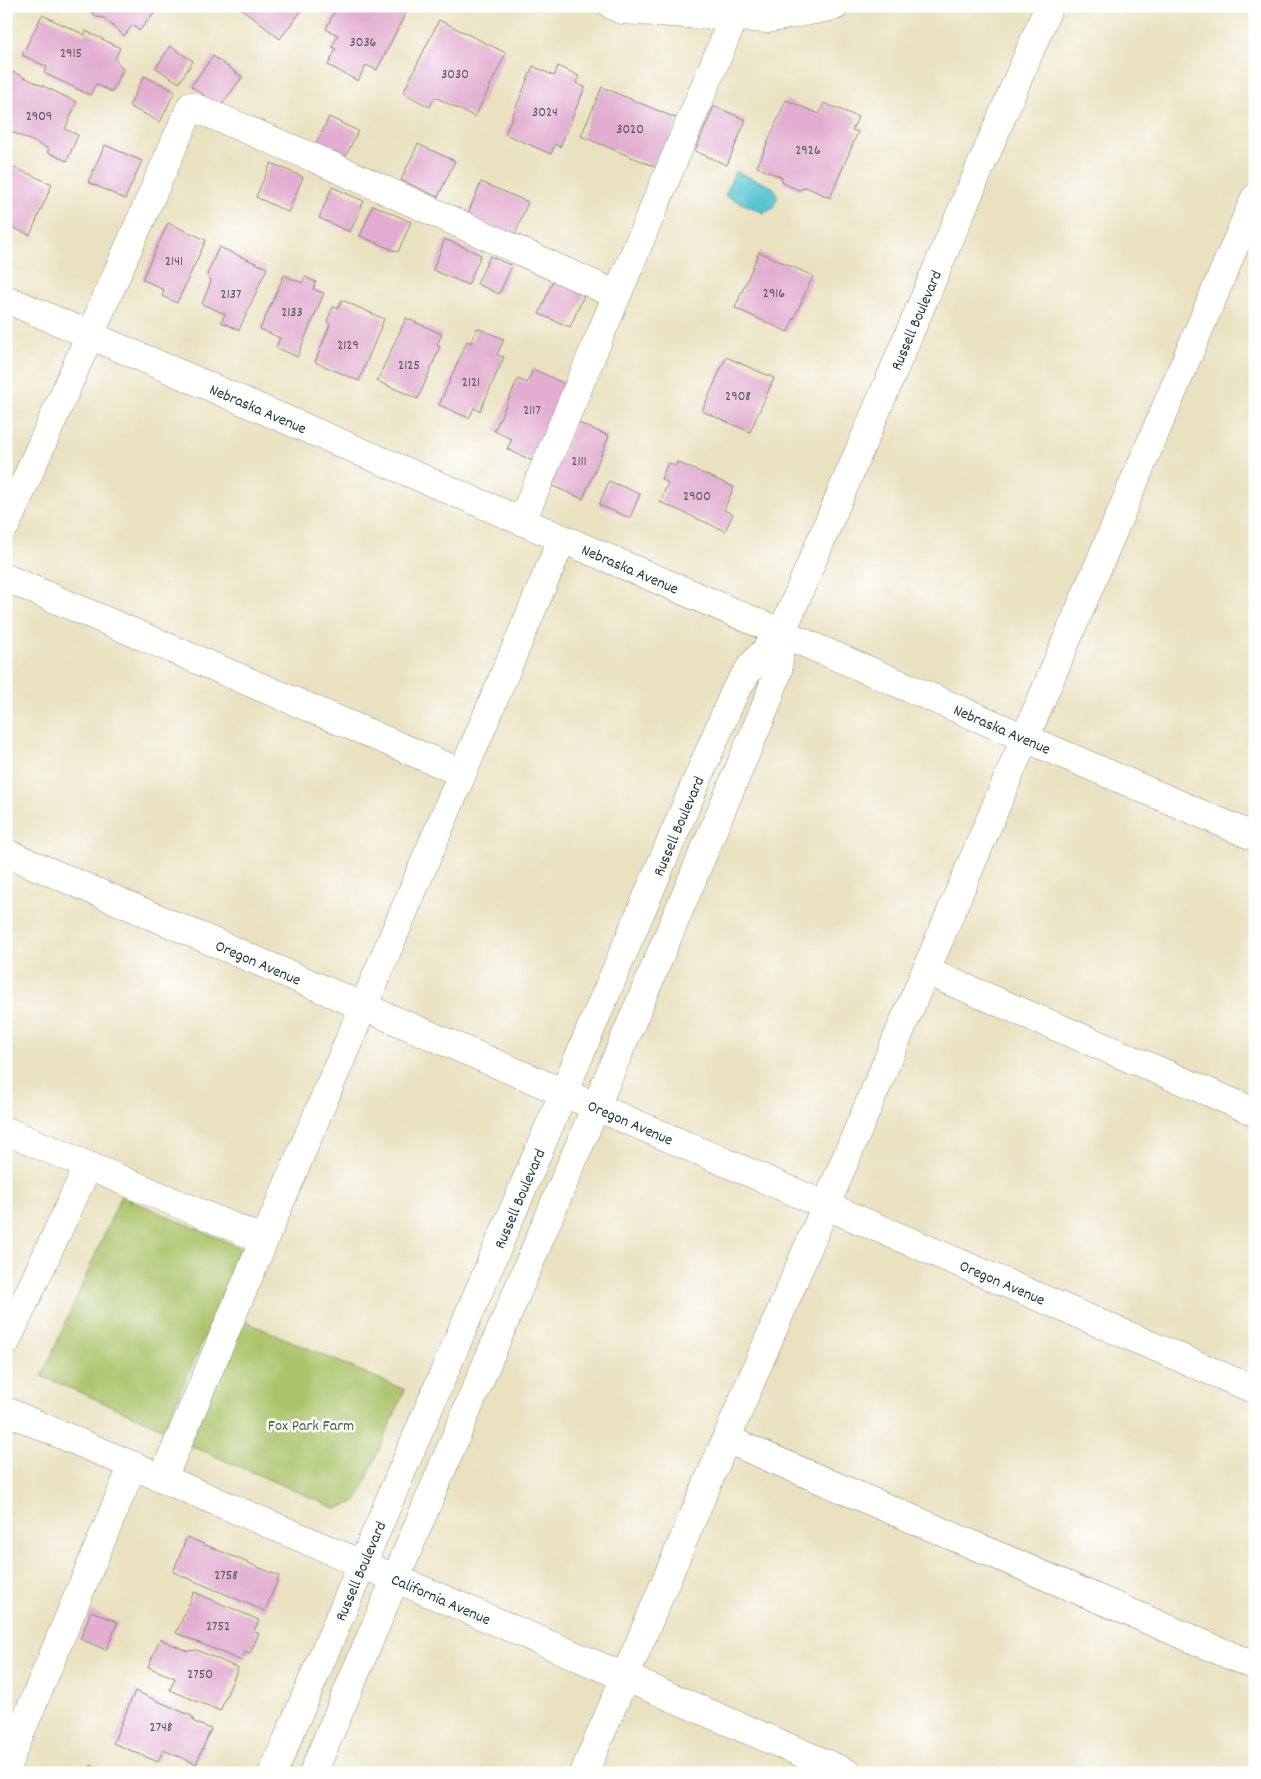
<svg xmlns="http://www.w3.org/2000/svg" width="1261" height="1779" viewBox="0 0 1261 1779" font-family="Dekko,sans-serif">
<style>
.green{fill:#abc369;stroke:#65804e}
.water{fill:#57c3d1;stroke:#3b8082}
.building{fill:#e2add0}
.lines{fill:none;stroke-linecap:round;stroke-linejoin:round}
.minor-casing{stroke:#848f7a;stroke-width:29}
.major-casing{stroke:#848f7a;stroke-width:29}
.minor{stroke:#fff;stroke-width:28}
.major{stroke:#fff;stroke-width:28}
.labels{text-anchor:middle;stroke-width:5;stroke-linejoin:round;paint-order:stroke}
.number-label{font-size:14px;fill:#50595b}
.street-label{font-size:16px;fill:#1f3d34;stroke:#fff}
.park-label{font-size:16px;fill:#496544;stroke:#fff}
</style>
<rect width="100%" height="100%" fill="#fff"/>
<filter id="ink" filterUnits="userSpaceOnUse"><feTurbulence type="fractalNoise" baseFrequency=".02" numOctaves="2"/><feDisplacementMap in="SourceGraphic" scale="10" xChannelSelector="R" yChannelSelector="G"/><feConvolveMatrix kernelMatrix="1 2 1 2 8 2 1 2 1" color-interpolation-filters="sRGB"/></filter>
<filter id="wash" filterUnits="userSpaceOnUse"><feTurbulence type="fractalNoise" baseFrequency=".0096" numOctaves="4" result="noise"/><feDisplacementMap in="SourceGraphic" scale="20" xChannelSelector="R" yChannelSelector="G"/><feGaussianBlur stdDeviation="1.12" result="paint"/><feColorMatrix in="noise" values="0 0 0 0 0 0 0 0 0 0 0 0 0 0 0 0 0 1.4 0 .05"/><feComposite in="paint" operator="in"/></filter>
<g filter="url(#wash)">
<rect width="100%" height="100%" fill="#eae1c0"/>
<!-- green -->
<path class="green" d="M121,1196L243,1249L164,1429L42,1376Z
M242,1320L405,1390L357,1501L337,1509L189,1445Z"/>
<!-- water -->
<path class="water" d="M735,171L773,187L778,197L773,208L764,213L725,196Z"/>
<g id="blocks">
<!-- building -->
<path class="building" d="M85,6H157L159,8L139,31L133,25L124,36L104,18L97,17Z
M238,6H305L280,39Z
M337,6H409L377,70L366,65L358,81L328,65L336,49L332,47L338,35L326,29Z
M42,15L85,35L86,31L120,48L115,59L123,69L112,92L96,84L90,95L44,73L47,67L22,55Z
M439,20L506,53L475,117L435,97L430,107L403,93Z
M170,46L193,61L179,83L156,68Z
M213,56L242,77L220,107L191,86Z
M533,66L554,76L558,66L579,76L576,83L585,87L560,147L555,144L551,154L505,134Z
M13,72L77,102L65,129L78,135L67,161L47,152L49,149L6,129V86Z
M144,76L175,91L160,122L129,106Z
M602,87L678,119L658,168L581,136Z
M786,100L819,114L824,103L858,117L852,130L858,132L830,198L806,187L799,190L783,183L781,177L757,167Z
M714,106L746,120L727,165L695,151Z
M329,117L358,131L343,162L314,148Z
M418,144L455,161L438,197L401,180Z
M105,145L142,161L125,199L88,182Z
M271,163L303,177L288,212L256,197Z
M6,164L52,184L30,235L6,225Z
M481,182L528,202L514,237L467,216Z
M332,187L364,201L350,232L319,218Z
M373,205L411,222L398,252L360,236Z
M168,223L206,240L177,303L162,296L164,290L142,279Z
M445,239L481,255L468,285L433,270Z
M219,247L267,268L239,330L221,322L225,314L202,304L211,281L207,274Z
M759,252L813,276L788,332L735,308Z
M490,256L512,266L499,294L477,284Z
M284,275L302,283L305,277L316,282L313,289L324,293L297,357L276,347L280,338L260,329Z
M553,280L585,293L570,327L539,314Z
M342,300L384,319L359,381L315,362L330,325L327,321L333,307L338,308Z
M406,318L442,334L437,345L440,347L418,399L377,381Z
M477,328L504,339L497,355L504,357L480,411L474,408L469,418L439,405L467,341L471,343Z
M726,357L774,378L750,432L702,411Z
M533,369L570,386L533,461L507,449L512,439L494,431L518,379L527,383Z
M576,422L609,436L583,499L550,485Z
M677,462L734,487L724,510L733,514L725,531L660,502L668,483L661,479L668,463L676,466Z
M609,481L640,494L630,518L599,505Z
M187,1537L279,1576L265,1611L173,1572Z
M194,1592L259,1620L254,1631L259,1633L250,1654L245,1652L242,1661L176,1633Z
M91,1611L118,1622L106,1650L80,1639Z
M160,1639L187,1651L197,1650L238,1668L220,1711L170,1690L175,1678L148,1667Z
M135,1691L192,1716L194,1722L211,1729L196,1764L163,1750L158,1762L113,1743Z
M91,1765L108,1773H88Z"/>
</g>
</g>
<g filter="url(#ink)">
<use href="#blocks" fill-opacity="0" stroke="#848f7a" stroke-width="1"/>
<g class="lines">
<defs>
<g id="minor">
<path d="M613,6L622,10L767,19L835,6"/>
<path id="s1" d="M6,299L1255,837"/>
<path d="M522,521L734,17"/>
<path d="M6,525L191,106L314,158L617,295"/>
<path d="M6,578L462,773"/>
<path id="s2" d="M6,853L1255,1390"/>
<path d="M926,971L1255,1112"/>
<path d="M6,1131L264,1240"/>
<path d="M6,1342L88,1166"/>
<path id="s3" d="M6,1411L848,1773"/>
<path d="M726,1439L1255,1666"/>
<path d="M163,1478L562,539"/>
<path d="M6,1767L133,1465"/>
<path d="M584,1773L1255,198"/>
</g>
<g id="major">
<path id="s4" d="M273,1773L735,691L752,665L781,634"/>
<path id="s5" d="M313,1773L767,703L778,671L781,634L1049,6"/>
</g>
</defs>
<!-- minor casing -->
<use href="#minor" class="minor-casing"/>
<!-- major casing -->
<use href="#major" class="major-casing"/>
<!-- minor -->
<use href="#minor" class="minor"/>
<!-- major -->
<use href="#major" class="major"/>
</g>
</g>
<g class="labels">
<!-- number labels -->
<g class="number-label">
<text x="363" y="46">3036</text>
<text x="71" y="57">2915</text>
<text x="455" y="78">3030</text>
<text x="545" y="116">3024</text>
<text x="39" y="120">2909</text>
<text x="630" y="133">3020</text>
<text x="808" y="154">2926</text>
<text x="174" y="265">2141</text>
<text x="774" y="297">2916</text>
<text x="231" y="298">2137</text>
<text x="292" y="316">2133</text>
<text x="348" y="349">2129</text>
<text x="409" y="369">2125</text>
<text x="471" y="386">2121</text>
<text x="738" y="400">2908</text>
<text x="532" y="414">2117</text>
<text x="579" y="465">2111</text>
<text x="697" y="500">2900</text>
<text x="226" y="1579">2758</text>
<text x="218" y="1630">2752</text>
<text x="200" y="1678">2750</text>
<text x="161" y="1731">2748</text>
</g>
<!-- street labels -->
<g class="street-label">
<text dy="6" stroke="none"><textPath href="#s5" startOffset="1575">Russell Boulevard</textPath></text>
<text dy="6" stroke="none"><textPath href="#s1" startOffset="275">Nebraska Avenue</textPath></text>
<text dy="6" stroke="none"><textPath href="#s1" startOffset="680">Nebraska Avenue</textPath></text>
<text dy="6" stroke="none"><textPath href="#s1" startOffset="1085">Nebraska Avenue</textPath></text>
<text dy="6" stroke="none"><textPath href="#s4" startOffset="1030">Russell Boulevard</textPath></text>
<text dy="6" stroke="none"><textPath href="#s2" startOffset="275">Oregon Avenue</textPath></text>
<text dy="6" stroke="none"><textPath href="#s2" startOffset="680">Oregon Avenue</textPath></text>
<text dy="6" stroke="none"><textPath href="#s4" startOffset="625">Russell Boulevard</textPath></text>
<text dy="6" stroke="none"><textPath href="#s2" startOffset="1085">Oregon Avenue</textPath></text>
<text dy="6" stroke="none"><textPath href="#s4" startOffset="220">Russell Boulevard</textPath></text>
<text dy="6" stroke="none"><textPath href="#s3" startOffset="474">California Avenue</textPath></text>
</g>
<!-- park labels -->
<g class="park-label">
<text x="311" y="1430">Fox Park Farm</text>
</g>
</g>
<!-- margin -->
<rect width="1261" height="1779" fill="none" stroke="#fff" stroke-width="25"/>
</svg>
